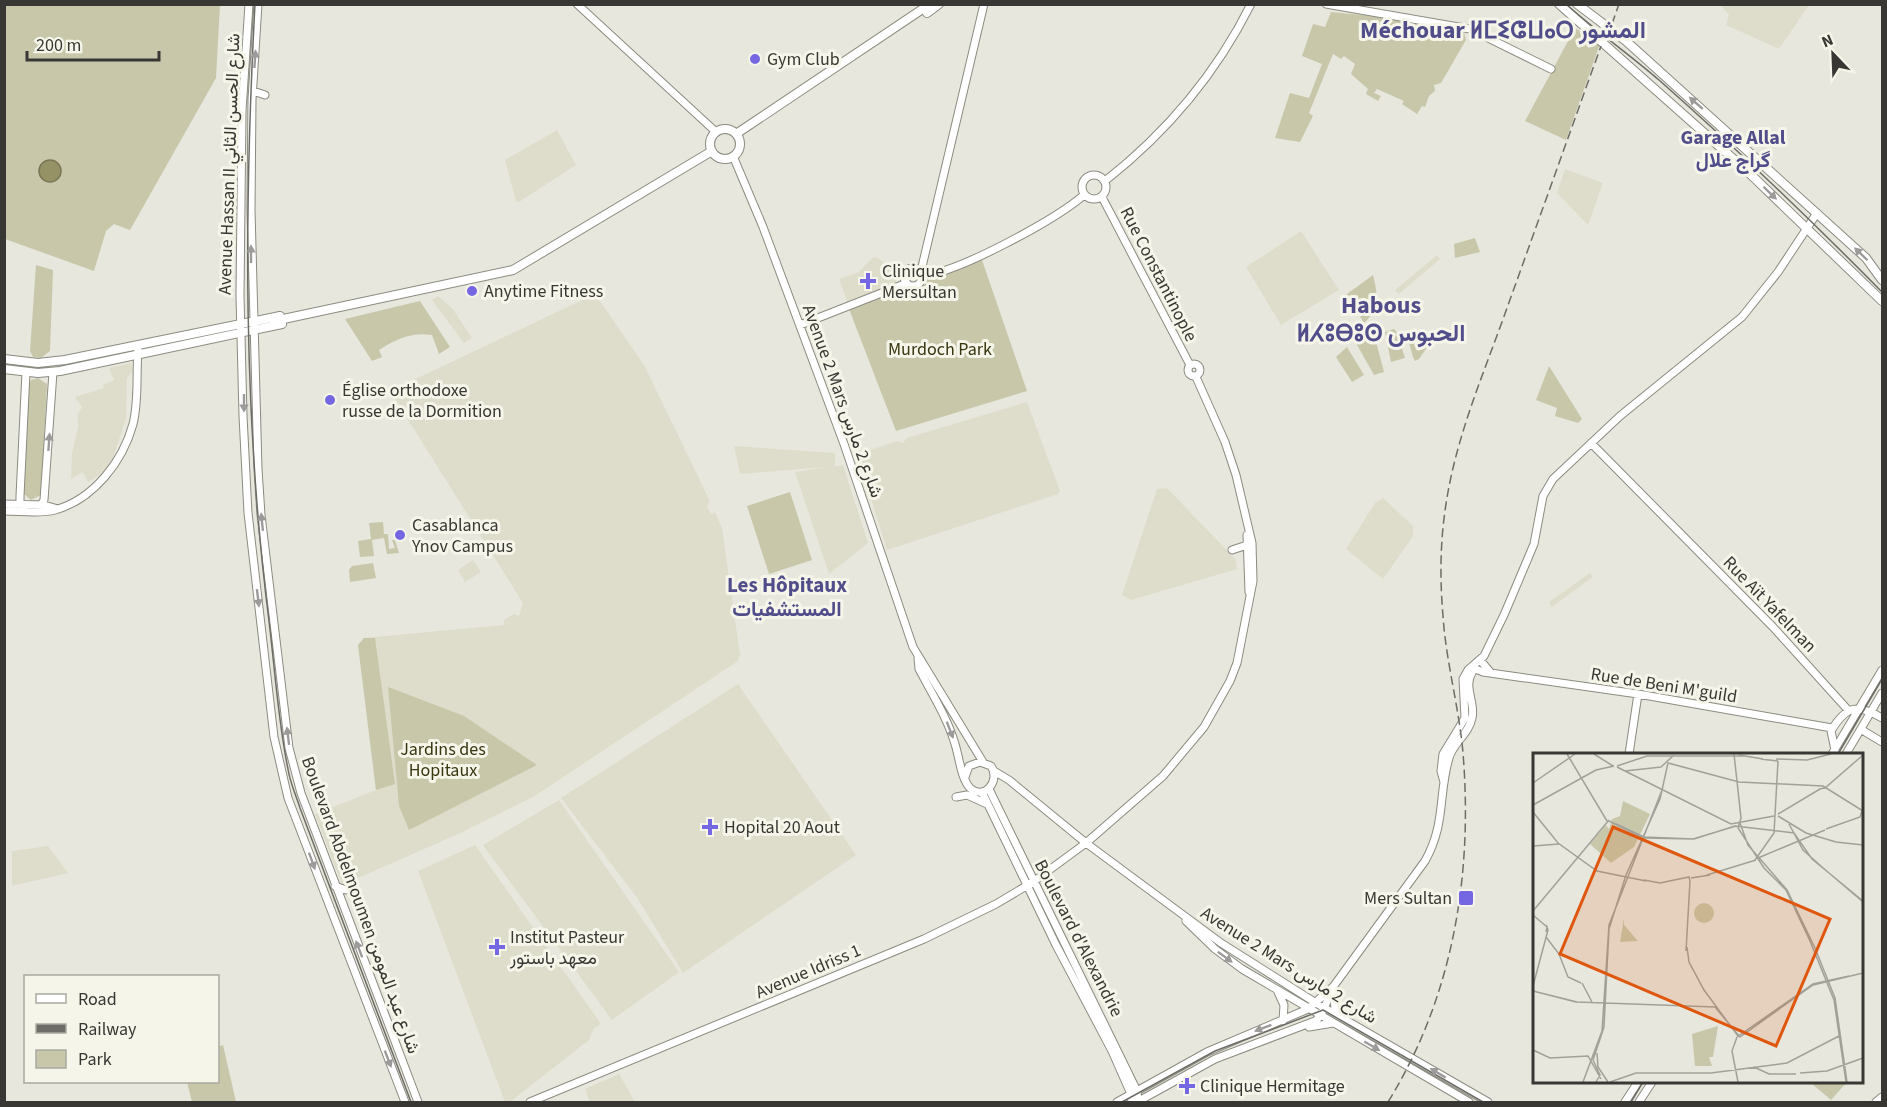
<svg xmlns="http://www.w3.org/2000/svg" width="1887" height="1107" viewBox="0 0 1887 1107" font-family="'Source Sans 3',Vazirmatn,'Noto Sans Tifinagh',sans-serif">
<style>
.built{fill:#deddcb}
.green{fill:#c8c7aa}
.water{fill:#959265;stroke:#797756;stroke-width:1.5}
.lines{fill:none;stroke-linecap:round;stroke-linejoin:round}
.primary-tunnel{stroke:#c5c4bb;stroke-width:8;stroke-dasharray:8 4;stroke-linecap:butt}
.secondary-casing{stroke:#8c8b81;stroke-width:9}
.primary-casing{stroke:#8c8b81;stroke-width:10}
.secondary{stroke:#fff;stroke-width:7}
.primary{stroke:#fff;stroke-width:8}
.tram{stroke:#6d6c66;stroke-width:1.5}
.rail{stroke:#6d6c66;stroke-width:1.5;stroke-dasharray:9 4.5;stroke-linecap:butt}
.oneway{fill:#9c9b99}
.poi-dot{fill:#7567e2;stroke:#f5f5ea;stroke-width:2}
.labels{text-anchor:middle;stroke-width:6;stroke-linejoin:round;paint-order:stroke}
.poi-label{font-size:18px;fill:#383733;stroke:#f5f5ea;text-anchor:start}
.street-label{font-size:18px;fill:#383733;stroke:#f5f5ea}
.park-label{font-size:18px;fill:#393610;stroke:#f5f5ea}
.neighbourhood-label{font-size:20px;font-weight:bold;fill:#514d8b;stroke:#f5f5ea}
.quarter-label{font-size:21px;font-weight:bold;fill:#514d8b;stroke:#f5f5ea}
.district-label{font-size:24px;font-weight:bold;fill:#514d8b;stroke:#f5f5ea}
.inset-road{fill:none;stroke:#a2a199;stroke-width:1.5}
.view{fill:#df570e;fill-opacity:0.15;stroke:#df570e;stroke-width:3}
.inset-edge{fill:none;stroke:#383733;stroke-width:3}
</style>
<rect width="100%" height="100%" fill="#e8e7dd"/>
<!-- built -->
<path class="built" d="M1721,5H1809L1779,49L1726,25L1729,15Z
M557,130L576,165L519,202L516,201L505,160Z
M1565,169L1603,183L1588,225L1557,193Z
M1301,231L1339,290L1281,325L1246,267Z
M1437,255L1440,259L1399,294L1395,290Z
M876,257L897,272L896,282L891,287L848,304L839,279L859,272L872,258Z
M595,294L644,365L710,501L707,506L711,514L715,512L722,528L740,655L738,661L535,796L456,835L342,885L315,814L376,790L358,645L364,638L504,625V620L514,614L519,616L523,603L390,391Z
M438,296L452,308L472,338L464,343L432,300Z
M131,363L133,371L127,378L126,419L113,458L101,474L88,482L83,472L71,479L72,453L78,427V414L82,407L75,397L104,388L103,385L114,380L109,368Z
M1027,402L1060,491L1058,494L887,550L870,496L872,494L869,485L866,486L857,458L859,454L897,441L903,443L907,438Z
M734,446L835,453V466L843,465L868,543L829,574L795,472L826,467L740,474Z
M1167,488L1236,560L1237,569L1131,600L1122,595L1157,489Z
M1383,498L1413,526V536L1383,579L1346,549L1375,503Z
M473,560L481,572L465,582L458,570Z
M1590,573L1593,577L1552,607L1549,602Z
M738,684L856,855L683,973L638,899L561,798Z
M559,800L679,972L612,1020L483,845Z
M475,845L601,1024L594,1028L589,1040L510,1102H505L418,871Z
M48,846L68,873L12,886V851Z
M619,1074L635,1102H590L585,1089Z"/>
<!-- green -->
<path class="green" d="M4,5H220L216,78L130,230L114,224L106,231L94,271L5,239Z
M1331,12L1373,16L1438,29L1440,27L1464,32L1466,40L1441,83L1434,85L1435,91L1429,96L1425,107L1422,106L1417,114L1402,104L1404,101L1377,89L1374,93L1381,96L1378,101L1366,94L1368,89L1351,74L1355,64L1344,56L1341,59L1333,54L1309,113L1313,116L1300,142L1275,138L1290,93L1309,98L1322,64L1302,56L1313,24L1325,27Z
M1575,28L1600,44L1566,140L1525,121Z
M1475,238L1480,252L1455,258L1454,244Z
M982,260L1027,391L896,431L849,309L907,287L917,288L924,281Z
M36,265L53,270L50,351L41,358L33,357L30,351Z
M1373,275C1378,295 1380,308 1364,323L1347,294Z
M420,301L450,347L439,354L432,335C411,332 397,339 379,350L382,357L372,361L345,319Z
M1394,329L1397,333L1405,358L1391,362L1385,332Z
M1409,331L1429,337L1428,346L1419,359L1415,361L1413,357L1406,332Z
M1367,334L1375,338L1384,372L1374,375L1356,343Z
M1347,347L1364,375L1352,382L1336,357Z
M1549,366L1582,419L1578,423L1555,416L1557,408L1536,400Z
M38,378L47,384L41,495L31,500L24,494L28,386L31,380Z
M790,492L812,560L769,574L747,506Z
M383,522L384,534H388L389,549L395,548L392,540H395L399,553L387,554L384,538L372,540L374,556L360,557L358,541L371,539L369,523Z
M373,563L376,578L350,582L349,570L352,566Z
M364,638H375L395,784L376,790L358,645Z
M388,687L464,716L537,765L409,830L399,806Z
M223,1045L236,1102H192L187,1082H218V1047Z
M1810,1082H1847L1831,1100Z"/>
<!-- water -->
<path class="water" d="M39 171a11 11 0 1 1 22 0a11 11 0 1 1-22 0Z"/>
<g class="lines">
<!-- primary-tunnel -->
<path class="primary-tunnel" d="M234,329L274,321
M129,351L148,347"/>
<defs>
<path id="secondary" d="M249,4L242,111L240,296L243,416L248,513L274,737L288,798L405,1102
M258,4L252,99L251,210L258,469L261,515L289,748L301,793L418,1102
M577,4L716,132
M1326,4L1470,29L1551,69
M253,91L265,95
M733,156L763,227L844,444L913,647L983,762
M1082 187a12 12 0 1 1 24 0a12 12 0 1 1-24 0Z
M1105,181C1166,133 1216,74 1251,4
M1102,197L1190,365
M904 277a9 9 0 1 1 18 0a9 9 0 1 1-18 0Z
M921,271L984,4
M922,276C959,272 1055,220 1084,195
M800,325L907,283
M1188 370a6 6 0 1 1 12 0a6 6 0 1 1-12 0Z
M1591,443L1773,627L1848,710
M4,504L44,505L58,509
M4,511C21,511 40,514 55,510C94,499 123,461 133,424C139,401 136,374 138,350
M25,511L20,504V496L26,372
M38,511L44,500L53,372
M1247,535L1249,592
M1232,550L1247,545
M918,658L919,669C932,694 947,717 955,744C959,756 961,779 970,788C984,801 1001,781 991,766L980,762L969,766L965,777
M1480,660L1491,673
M1473,668L1483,672L1638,694L1832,728
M1862,730L1882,742
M1835,750L1831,731C1846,706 1857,703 1882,718
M1629,754L1638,694
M1832,754L1882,670
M1846,754L1882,693
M994,771L1009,780L1086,843L1221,943L1316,1003L1488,1102
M1444,782L1441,771L1443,754L1465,718L1463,679L1468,670L1484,656L1504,615L1534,544L1543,496L1553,479L1620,416L1742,317L1778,272L1817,213
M989,789L1137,1091L1138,1102
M982,792L1056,945L1112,1051L1131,1094L1132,1102
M956,797L967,795L987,804
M335,886L346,890
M1186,921L1215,949L1242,969L1469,1102
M1333,990L1335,1008L1339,1016
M1278,992L1284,1005L1283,1021
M1309,1027L1333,1023
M530,1102L924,939L996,904L1033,882L1086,843L1163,776L1204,727L1230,681L1237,663L1253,581L1252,543L1236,475L1225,442L1196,377
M1117,1102L1207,1052L1308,1009L1333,987L1425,861C1446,824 1438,795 1449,758C1453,743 1469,734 1472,718C1476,704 1463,686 1472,673
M1137,1102L1215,1059L1315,1021C1324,1015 1326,1000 1333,990
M1625,1102L1638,1082
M1639,1102L1652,1082
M1876,1102L1882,1097"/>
<path id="primary" d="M1559,4L1747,171L1882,301
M1577,4L1626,41L1866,258L1882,280
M927,13L939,4
M710 144a15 15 0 1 1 30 0a15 15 0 1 1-30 0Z
M736,134L930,4
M274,321L513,270L712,151
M4,359L38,363L65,360L280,316
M4,369L38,373L60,371L282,324"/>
</defs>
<!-- secondary casing -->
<use href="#secondary" class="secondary-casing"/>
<!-- primary casing -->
<use href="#primary" class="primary-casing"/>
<!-- secondary -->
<use href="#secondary" class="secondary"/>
<!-- primary -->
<use href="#primary" class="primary"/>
<!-- tram -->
<path class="tram" d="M255,4C244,211 243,416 269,621C275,670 278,721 288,769C290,783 296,795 300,808L411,1102
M1566,4C1596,31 1629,54 1659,80C1736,148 1810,219 1882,292
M1838,754L1882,679
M1122,1102L1215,1051L1323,1010L1483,1102
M1631,1102L1643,1082"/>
<!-- rail -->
<path class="rail" d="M1612,24L1619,4
M1388,1102C1453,997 1473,875 1463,753C1459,707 1446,662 1443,616C1440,582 1440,546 1445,511C1454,444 1479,385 1502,322C1535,230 1568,138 1601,46"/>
</g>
<!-- one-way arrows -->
<defs><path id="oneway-solid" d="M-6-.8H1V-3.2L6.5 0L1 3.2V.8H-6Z" transform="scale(1.5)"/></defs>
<g class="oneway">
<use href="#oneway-solid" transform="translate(255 59) rotate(-86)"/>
<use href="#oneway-solid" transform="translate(1696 103) rotate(-139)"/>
<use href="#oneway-solid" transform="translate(1770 193) rotate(44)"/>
<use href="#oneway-solid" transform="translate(251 254) rotate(-90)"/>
<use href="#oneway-solid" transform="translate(1861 254) rotate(-136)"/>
<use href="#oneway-solid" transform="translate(244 403) rotate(90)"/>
<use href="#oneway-solid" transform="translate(49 442) rotate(-86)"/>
<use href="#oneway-solid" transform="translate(262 522) rotate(-96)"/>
<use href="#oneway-solid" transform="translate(258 598) rotate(83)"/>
<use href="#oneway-solid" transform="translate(950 730) rotate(69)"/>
<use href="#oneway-solid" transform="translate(288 736) rotate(-97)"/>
<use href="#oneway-solid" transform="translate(312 861) rotate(70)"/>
<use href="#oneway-solid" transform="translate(359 949) rotate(-111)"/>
<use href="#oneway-solid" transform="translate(1225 957) rotate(36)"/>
<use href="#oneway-solid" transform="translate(1263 1028) rotate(159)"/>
<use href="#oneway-solid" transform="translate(1372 1046) rotate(30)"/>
<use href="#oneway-solid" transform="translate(388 1059) rotate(69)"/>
<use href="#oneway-solid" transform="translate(1438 1073) rotate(-149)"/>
</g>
<!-- markers -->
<g class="poi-dot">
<circle cx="755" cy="59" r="6"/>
<path d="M865 272h6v6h6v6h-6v6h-6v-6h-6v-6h6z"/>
<circle cx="472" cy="291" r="6"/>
<circle cx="330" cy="400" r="6"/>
<circle cx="400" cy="535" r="6"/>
<path d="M707 818h6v6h6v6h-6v6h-6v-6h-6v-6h6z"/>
<rect x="1458" y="890" width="16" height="16" rx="3"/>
<path d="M494 938h6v6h6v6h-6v6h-6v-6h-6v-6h6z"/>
<path d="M1184 1077h6v6h6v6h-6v6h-6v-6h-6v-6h6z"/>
</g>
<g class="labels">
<!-- poi labels -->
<g class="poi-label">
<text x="767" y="65">Gym Club</text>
<text x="882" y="277">Clinique<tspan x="882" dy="21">Mersultan</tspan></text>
<text x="484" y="297">Anytime Fitness</text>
<text x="342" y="396">Église orthodoxe<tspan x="342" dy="21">russe de la Dormition</tspan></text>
<text x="412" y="531">Casablanca<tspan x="412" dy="21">Ynov Campus</tspan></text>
<text x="724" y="833">Hopital 20 Aout</text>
<text x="1452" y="904" text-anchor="end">Mers Sultan</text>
<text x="510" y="943">Institut Pasteur<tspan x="510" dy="21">معهد باستور</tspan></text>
<text x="1200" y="1092">Clinique Hermitage</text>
</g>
<!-- street labels -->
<g class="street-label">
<text transform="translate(229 164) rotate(-88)" y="6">Avenue Hassan II شارع الحسن الثاني</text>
<text transform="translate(1159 274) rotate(63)" y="6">Rue Constantinople</text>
<text transform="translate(843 401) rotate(70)" y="6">Avenue 2 Mars شارع 2 مارس</text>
<text transform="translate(1770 604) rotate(46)" y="6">Rue Aït Yafelman</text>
<text transform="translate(1664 685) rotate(9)" y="6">Rue de Beni M'guild</text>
<text transform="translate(361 905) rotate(70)" y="6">Boulevard Abdelmoumen شارع عبد المومن</text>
<text transform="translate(1079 938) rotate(63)" y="6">Boulevard d'Alexandrie</text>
<text transform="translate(1289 965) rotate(32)" y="6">Avenue 2 Mars شارع 2 مارس</text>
<text transform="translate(808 971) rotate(-23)" y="6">Avenue Idriss 1</text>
</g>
<!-- park labels -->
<g class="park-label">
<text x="940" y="355">Murdoch Park</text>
<text x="443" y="755">Jardins des<tspan x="443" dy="21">Hopitaux</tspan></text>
</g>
<!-- neighbourhood labels -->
<g class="neighbourhood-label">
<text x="1733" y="144">Garage Allal<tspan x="1733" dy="23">گراج علال</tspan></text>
</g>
<!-- quarter labels -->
<g class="quarter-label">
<text x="787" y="592">Les Hôpitaux<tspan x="787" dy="24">المستشفيات</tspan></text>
</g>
<!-- district labels -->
<g class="district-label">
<text x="1503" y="38">Méchouar ⵍⵎⵉⵛⵡⴰⵔ المشور</text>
<text x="1381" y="313">Habous<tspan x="1381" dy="28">ⵍⵃⵓⴱⵓⵙ الحبوس</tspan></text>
</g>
</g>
<!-- overview -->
<g transform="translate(1533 753)">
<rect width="330" height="330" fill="#e8e7dd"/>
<path d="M90,48L117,61L101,94L78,110L57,91L73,72L76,76L79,66L87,63ZM161 160a10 10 0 1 1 20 0a10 10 0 1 1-20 0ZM91,165V172L105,188L87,189ZM185,273L180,304H176L179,313H162L159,281Z" fill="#c8c7aa"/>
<path class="inset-road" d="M34,1L74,68M61,1L80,13M201,1L208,65L205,75L231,115L253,137L277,188L301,247L313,329M206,2L230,6M227,6L245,8M243,6L274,7L298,1M84,13L114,3H209M84,14L198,71L241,63M92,18L128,14L141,2M0,30L42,1M286,36L292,35L330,2M0,52L63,17L81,13M0,59L25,90L64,118L113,128M245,61L287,36M245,63L273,80L303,89L330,92M76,68L111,85L160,86L203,73M207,70L215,92L254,137L282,195L302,245L314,329M83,71L111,84L161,86L202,73L261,80L279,106L330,148M256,71L270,97L289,114M293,76L327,64L330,55M0,93L26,91M225,105L292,77M222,107L241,80L245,8M289,114L330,149M174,122L223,107M158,125L177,122M111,127L127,130L156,124L157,128M0,158L76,67M0,162L14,174M13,184L26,201L35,224L48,230M154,194L156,209L171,237L205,283M153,198L157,128M49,230L59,249M0,233L15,177L14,174L13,179M0,238L43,249L74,250M0,238L44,249L182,254L207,284L280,232L330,220M0,297L17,305L55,303L68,326M64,300L65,314L75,329M221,314L236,321H263M267,320L294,318L330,305M50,329L69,278L76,172L129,37M63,329L67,322L60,307L71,274L76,176L93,122L127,46L135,10L206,29L290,33L330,58M77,329L103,320H178L254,310L306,283M205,329L199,298L204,284L280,231L316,223"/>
<path class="view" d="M80,74L297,166L243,293L27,201Z"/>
<rect width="330" height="330" class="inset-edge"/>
</g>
<!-- border -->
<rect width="1887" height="1107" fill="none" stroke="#383733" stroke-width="12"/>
<!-- legend -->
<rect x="24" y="975" width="195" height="108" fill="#f5f5ea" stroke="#a9a9a1" stroke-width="1.5"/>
<rect x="36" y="994" width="30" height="9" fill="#ffffff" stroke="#a9a9a1" stroke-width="1.5"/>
<text x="78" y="1005" font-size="18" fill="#383733">Road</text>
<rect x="36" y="1024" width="30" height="9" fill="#6d6c66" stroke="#a9a9a1" stroke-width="1.5"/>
<text x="78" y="1035" font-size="18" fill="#383733">Railway</text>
<rect x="36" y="1050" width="30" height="18" fill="#c8c7aa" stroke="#a9a9a1" stroke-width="1.5"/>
<text x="78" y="1065" font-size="18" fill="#383733">Park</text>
<!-- north arrow -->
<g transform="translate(1833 54) rotate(337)" stroke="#f5f5ea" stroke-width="4.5" paint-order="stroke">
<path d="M0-4.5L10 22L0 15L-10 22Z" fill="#383733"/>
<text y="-9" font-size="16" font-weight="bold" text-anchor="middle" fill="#383733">N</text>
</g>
<!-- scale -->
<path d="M27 51v9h132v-9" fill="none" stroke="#383733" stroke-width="3"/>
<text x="36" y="51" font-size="18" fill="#383733" stroke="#f5f5ea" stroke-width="4.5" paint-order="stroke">200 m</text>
</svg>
